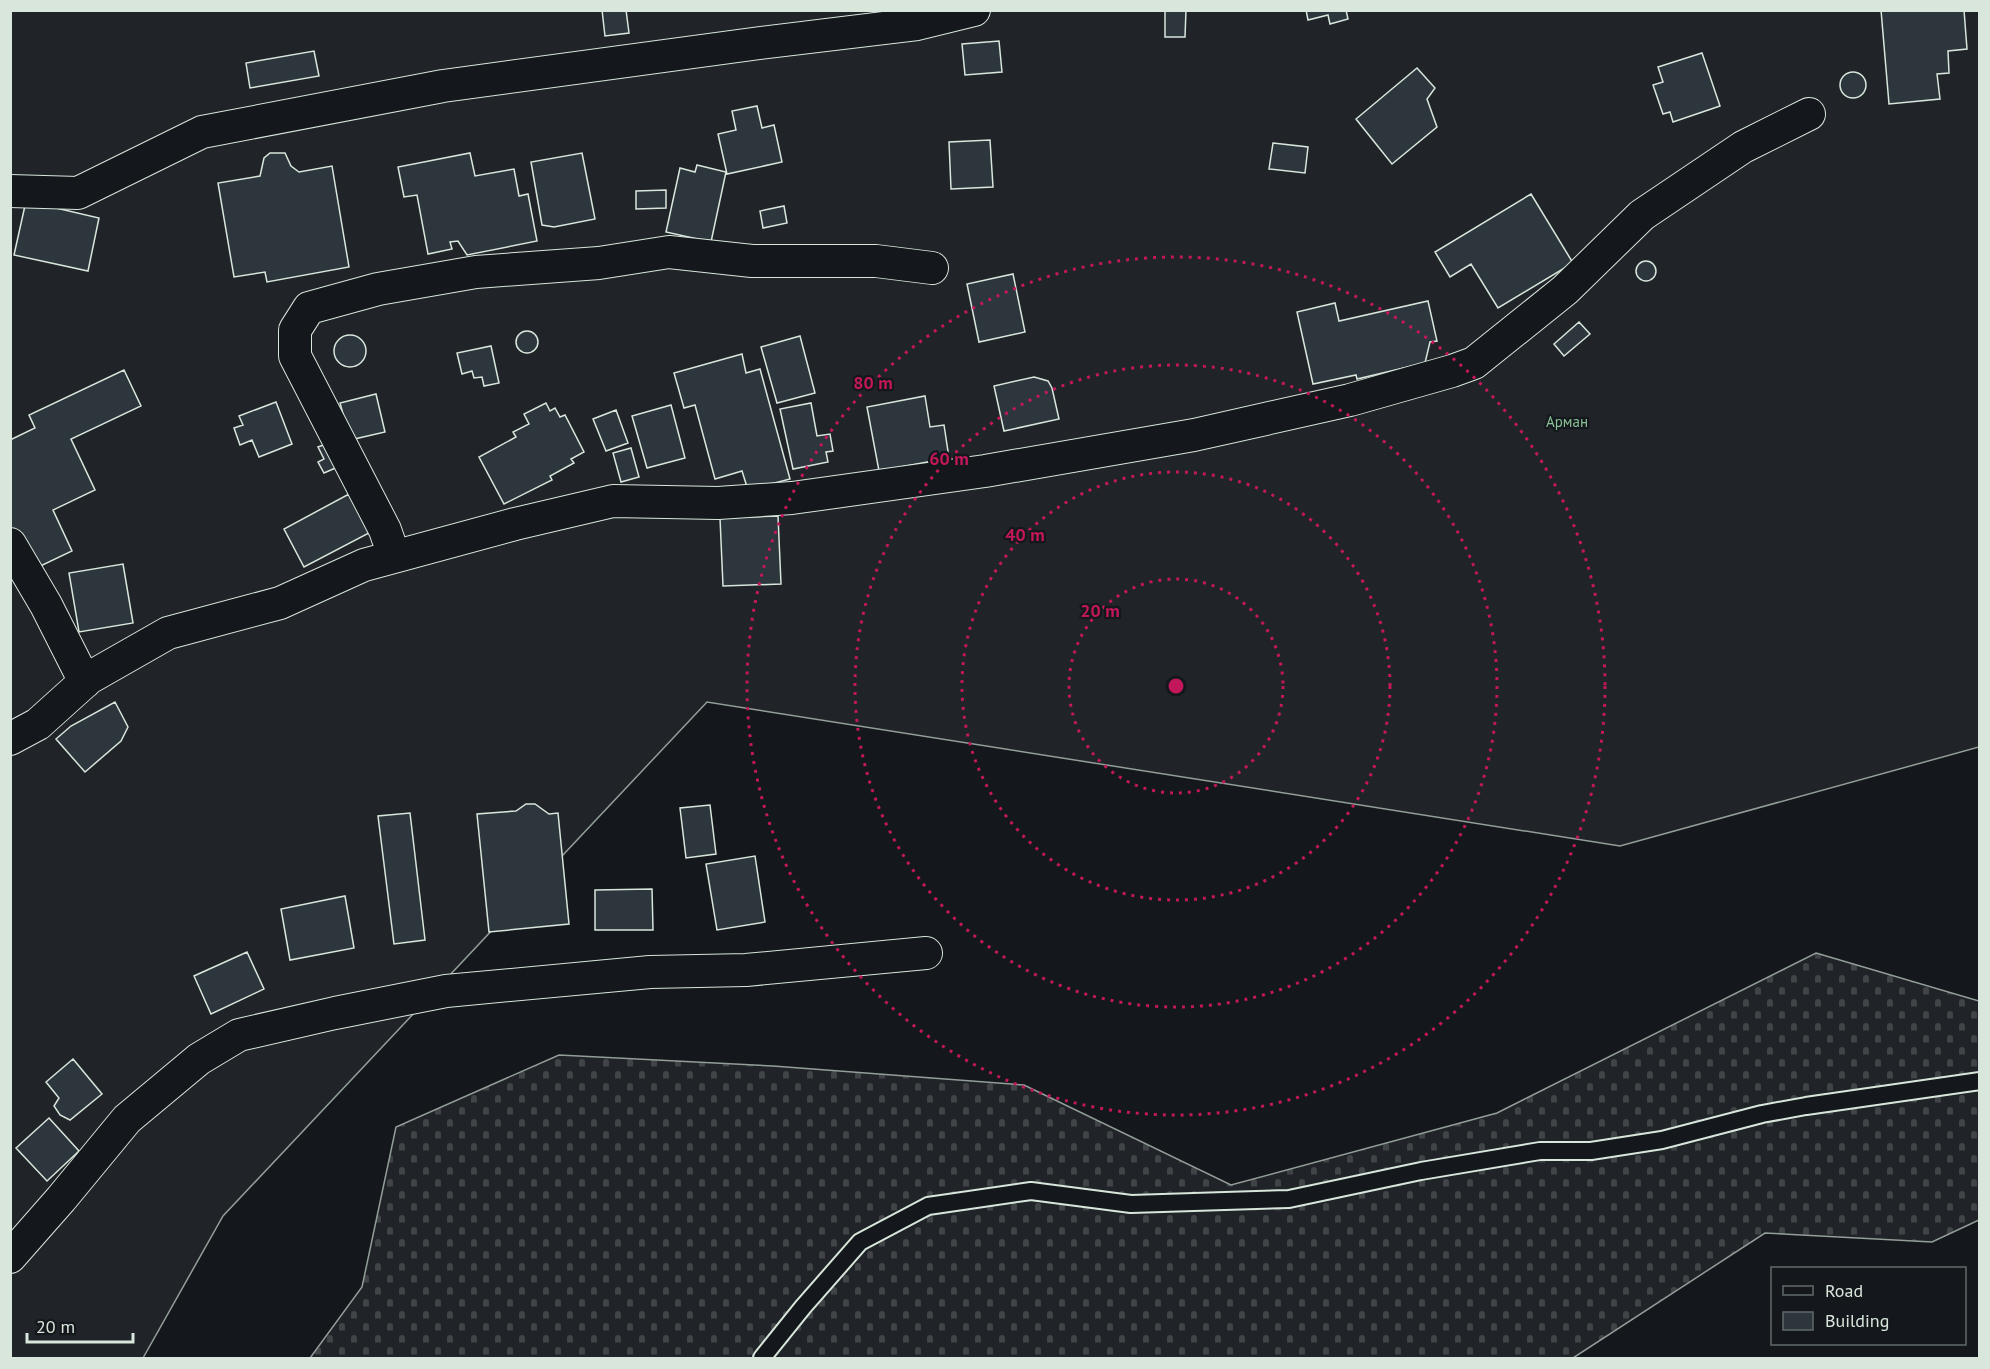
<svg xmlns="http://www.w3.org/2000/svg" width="1990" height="1369" viewBox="0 0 1990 1369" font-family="'PT Sans',sans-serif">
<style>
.cemetery{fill:url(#cemetery-stones);stroke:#939e99;stroke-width:1.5}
.garden{fill:#202428;stroke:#939e99;stroke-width:1.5}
.building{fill:#2c363c;stroke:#d8e6dc;stroke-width:1.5}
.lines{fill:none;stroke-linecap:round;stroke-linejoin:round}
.lane-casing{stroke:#d8e6dc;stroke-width:20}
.street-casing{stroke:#d8e6dc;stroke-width:34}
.lane{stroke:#14181c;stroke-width:16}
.street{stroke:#14181c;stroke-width:32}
.ring{fill:none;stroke:#c2185b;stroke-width:3;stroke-dasharray:3 6}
.labels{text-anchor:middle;stroke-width:4.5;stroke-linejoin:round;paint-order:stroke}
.park-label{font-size:15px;fill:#8ac095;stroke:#14181c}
.centre{fill:#c2185b;stroke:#14181c;stroke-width:3}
.ring-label{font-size:18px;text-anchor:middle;font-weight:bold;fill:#c2185b;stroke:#14181c;stroke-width:4.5;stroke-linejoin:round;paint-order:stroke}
</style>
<defs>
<pattern id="cemetery-stones" width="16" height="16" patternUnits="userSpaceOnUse" patternTransform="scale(1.5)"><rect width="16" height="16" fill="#202428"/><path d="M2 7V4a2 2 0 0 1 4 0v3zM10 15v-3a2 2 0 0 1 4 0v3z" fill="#404447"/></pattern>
</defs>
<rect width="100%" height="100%" fill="#14181c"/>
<!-- cemetery -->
<path class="cemetery" d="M1816,953L1979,1001V1220L1932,1242L1765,1233L1573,1358H310L362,1287L396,1127L559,1055L773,1066L1024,1085L1231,1185L1497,1113Z"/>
<!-- garden -->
<path class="garden" d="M10,11H1979V747L1620,846L707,702L223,1216L143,1358H11Z"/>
<!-- building -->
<path class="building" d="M602,10H626L629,33L605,36Z
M1165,10H1186L1185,37H1165Z
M1306,10H1346L1348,19L1330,24L1328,15L1308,20Z
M1881,10H1964L1967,49L1948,51L1949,73L1937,74L1940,99L1889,104Z
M999,41L1002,72L965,75L962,44Z
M314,51L319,76L250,88L246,63Z
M1702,53L1720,106L1673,122L1670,112L1663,114L1653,85L1663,82L1658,67Z
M1417,68L1435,88L1427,99L1437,127L1392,164L1356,119Z
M1840 85a13 13 0 1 1 26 0a13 13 0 1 1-26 0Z
M757,106L762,128L774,125L782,162L727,174L718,134L736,130L732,111Z
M990,140L993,187L951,189L949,142Z
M1273,143L1308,147L1305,173L1269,169Z
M270,153H285L291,166L299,172L332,166L349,267L267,282L265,272L234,277L218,183L260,176L264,158Z
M470,153L475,176L514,169L519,196L528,194L537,241L467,255L458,241L450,242L452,249L428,254L417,195L404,197L398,167Z
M582,153L595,219L554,227L542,225L531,162Z
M697,165L726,172L711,242L666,232L680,168L695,172Z
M666,190V208L636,209V191Z
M1531,194L1573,263L1498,308L1471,264L1450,277L1435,252Z
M26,201L99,218L88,271L14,255Z
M784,206L787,223L763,228L760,211Z
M1636 271a10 10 0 1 1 20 0a10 10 0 1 1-20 0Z
M1013,274L1025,332L979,342L967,284Z
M1428,301L1437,341L1430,342L1425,363L1357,379L1356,375L1313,384L1297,312L1335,303L1339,321Z
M1579,322L1590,334L1564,356L1554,344Z
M516 342a11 11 0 1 1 22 0a11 11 0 1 1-22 0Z
M334 351a16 16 0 1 1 32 0a16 16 0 1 1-32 0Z
M800,336L815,393L777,403L761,347Z
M491,346L499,383L484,386L482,377L474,378L472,371L462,374L457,353Z
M742,354L746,373L760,369L790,479L748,490L742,471L715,479L695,405L684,408L674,373Z
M124,370L141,406L71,439L95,490L53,510L72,551L30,571L10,529V440L35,428L29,415Z
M1034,377L1048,381L1052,388L1059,419L1004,431L994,386Z
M376,394L385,432L350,440L340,403Z
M925,396L930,427L944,425L949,458L879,471L867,407Z
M276,402L292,444L259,457L252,440L240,445L234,428L243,425L239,416Z
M546,403L550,411L555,408L560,417L565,415L584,452L571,459L574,463L550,476L552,480L504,504L479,457L516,437L513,432L529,424L524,414Z
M811,403L817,436L830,434L833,451L826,452L828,462L793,469L780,409Z
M671,405L685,458L647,468L632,416Z
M616,410L628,443L606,451L593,419Z
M329,443L340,466L324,473L318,462L324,459L318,447Z
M631,448L639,477L621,482L613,453Z
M349,494L369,533L304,567L284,529Z
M778,516L781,584L723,586L720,518Z
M123,564L133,623L79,632L69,573Z
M115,702L128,727L121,741L85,772L56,739L71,726Z
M526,804H535L549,814L558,813L569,924L489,932L477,814L516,811Z
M710,805L716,854L686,858L680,808Z
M410,813L425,940L394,944L378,816Z
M755,856L765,922L717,930L706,864Z
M652,889L653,930H595V890Z
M345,896L354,948L290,960L281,909Z
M247,952L264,989L211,1014L194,976Z
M73,1059L102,1094L70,1120L60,1115L54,1106L59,1098L46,1082Z
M49,1118L79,1151L47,1181L16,1148Z"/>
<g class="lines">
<defs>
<path id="lane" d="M762,1358L803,1307L860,1242L928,1206L1031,1191L1131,1204L1289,1199L1421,1171L1540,1151H1591L1662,1140L1762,1114L1806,1106L1980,1081"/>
<path id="street" d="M10,191L78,193L202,132L443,86L760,43L917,24L974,10
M10,544L46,605L85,682
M394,556L385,530L295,356V330L309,308L378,289L476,272L599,263L669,252L752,261H876L932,268
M10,739L38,724L89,678L168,633L280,603L364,565L515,524L613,501L718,503L792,498L985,471L1194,435L1350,400L1452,371L1474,363L1565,290L1642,215L1743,147L1809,114
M10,1257L61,1199L127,1119L199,1059L239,1035L335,1013L446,991L650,972L746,970L926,953"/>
</defs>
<!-- lane casing -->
<use href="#lane" class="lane-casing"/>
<!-- street casing -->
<use href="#street" class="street-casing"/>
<!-- lane -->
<use href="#lane" class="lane"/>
<!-- street -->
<use href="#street" class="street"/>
</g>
<!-- distance rings -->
<g class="ring">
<circle cx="1176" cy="686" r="107"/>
<circle cx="1176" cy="686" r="214"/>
<circle cx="1176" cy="686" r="321"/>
<circle cx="1176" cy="686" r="429"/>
</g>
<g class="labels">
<!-- park labels -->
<g class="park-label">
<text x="1567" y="427">Арман</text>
</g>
</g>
<circle cx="1176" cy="686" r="9" class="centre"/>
<g class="ring-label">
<text x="873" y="389">80 m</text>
<text x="949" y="465">60 m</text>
<text x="1025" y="541">40 m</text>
<text x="1100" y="617">20 m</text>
</g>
<!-- border -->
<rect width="1990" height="1369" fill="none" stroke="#d8e6dc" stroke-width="24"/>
<!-- legend -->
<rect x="1771" y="1267" width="195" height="78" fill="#14181c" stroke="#626a69" stroke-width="1.5"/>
<rect x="1783" y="1286" width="30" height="9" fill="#14181c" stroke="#626a69" stroke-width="1.5"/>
<text x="1825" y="1297" font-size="18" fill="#d8e6dc">Road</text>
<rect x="1783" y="1312" width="30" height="18" fill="#2c363c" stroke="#626a69" stroke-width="1.5"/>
<text x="1825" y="1327" font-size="18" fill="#d8e6dc">Building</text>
<!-- scale -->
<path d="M27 1333v9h106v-9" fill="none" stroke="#d8e6dc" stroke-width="3"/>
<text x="36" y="1333" font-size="18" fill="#d8e6dc" stroke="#14181c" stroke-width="4.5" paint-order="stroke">20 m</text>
</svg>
